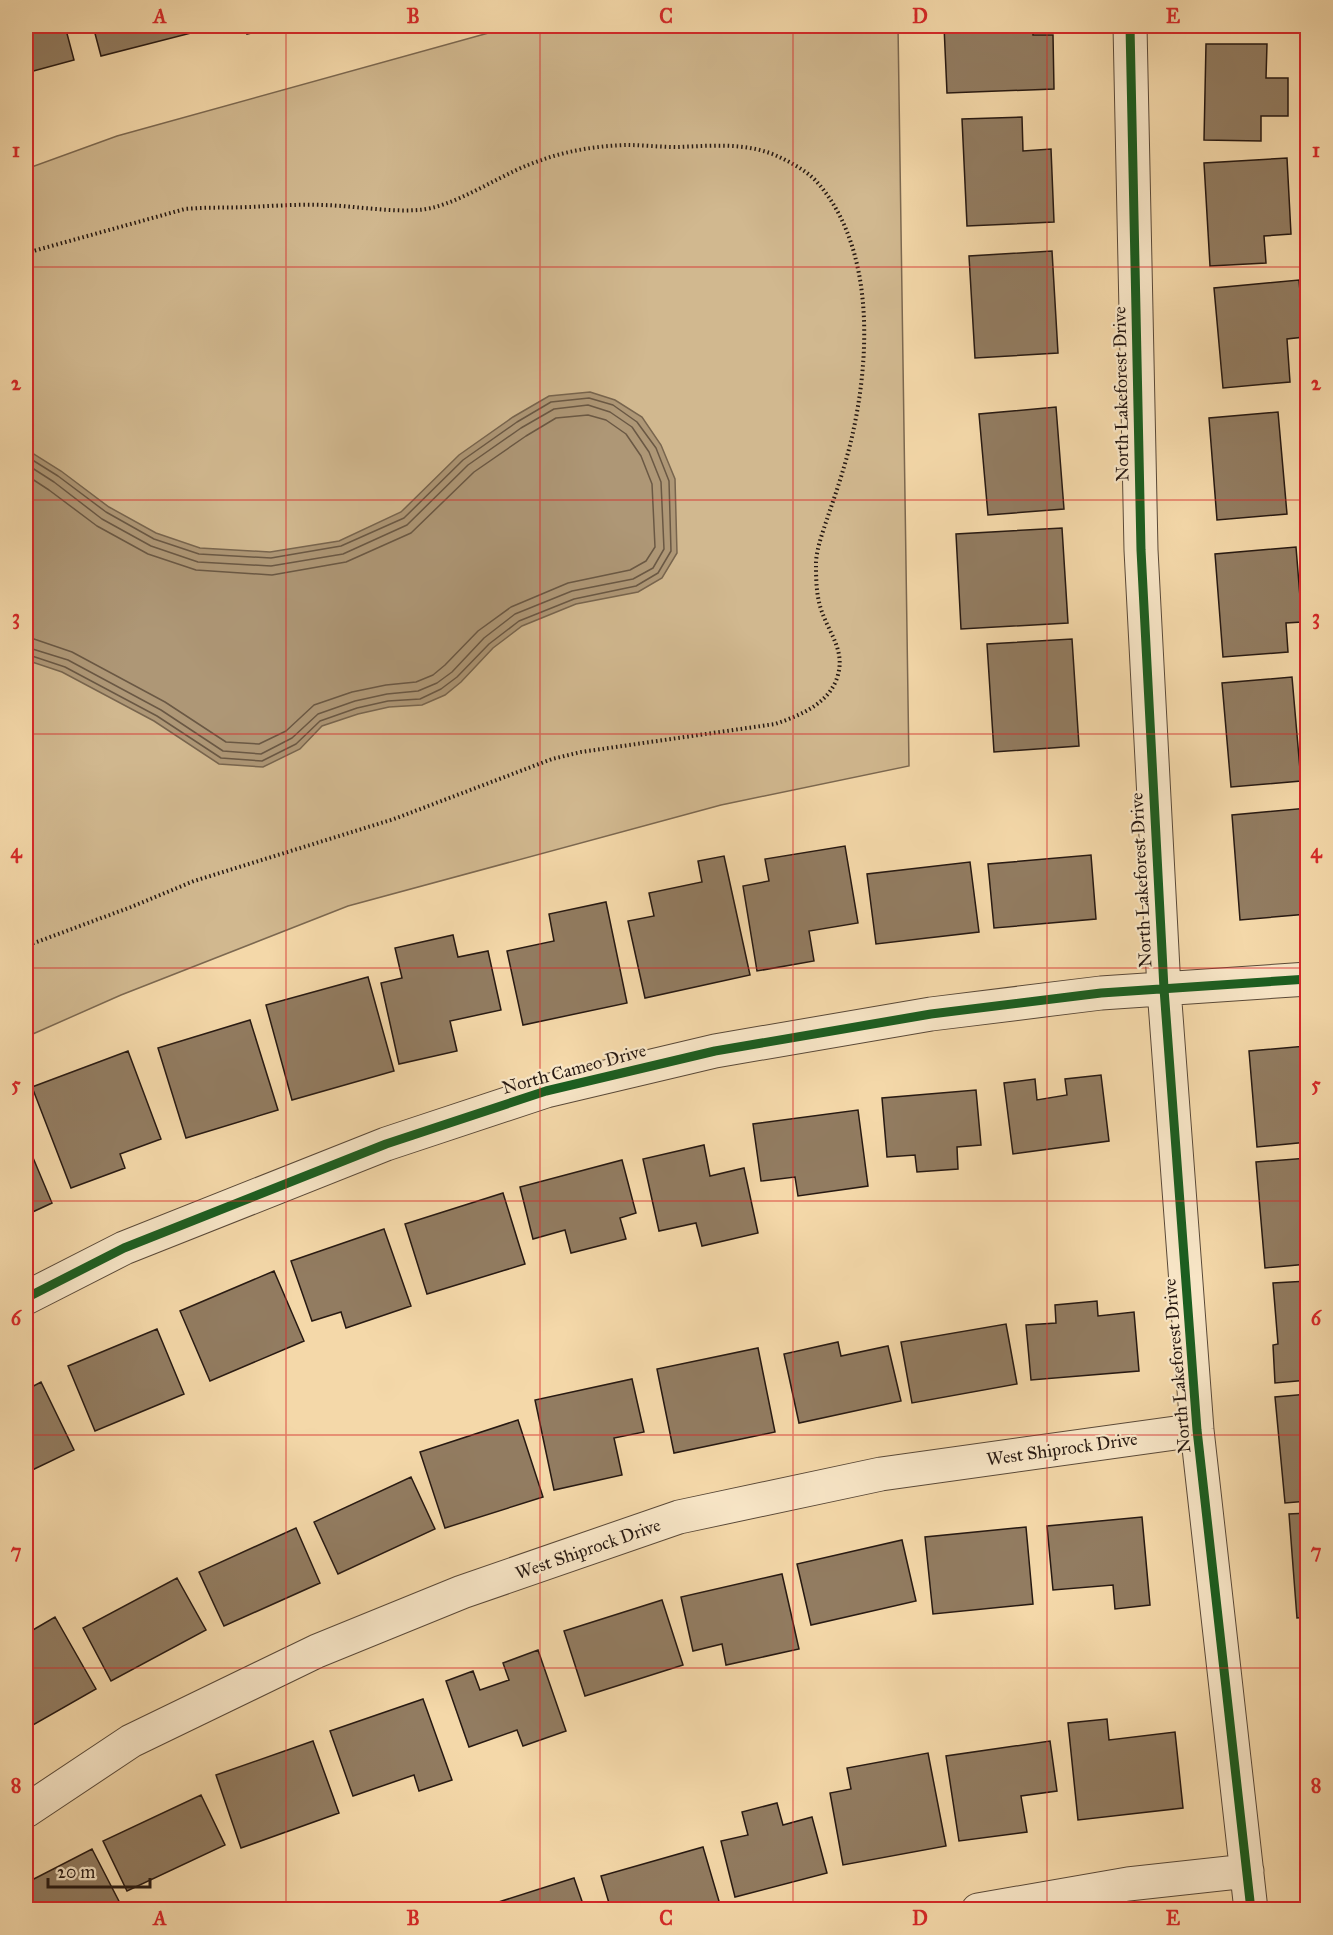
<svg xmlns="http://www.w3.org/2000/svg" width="1333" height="1935" viewBox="0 0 1333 1935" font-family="'IM FELL Great Primer',serif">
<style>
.green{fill:#d1b88f;stroke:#7c6850;stroke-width:1.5}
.water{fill:#ae9776;stroke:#78654e;stroke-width:1.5}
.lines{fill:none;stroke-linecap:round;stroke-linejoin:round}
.shore{stroke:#6a5844;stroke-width:1.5}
.building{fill:#927c61;stroke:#271912;stroke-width:1.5}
.minor-casing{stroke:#5a4938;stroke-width:35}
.path{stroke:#271912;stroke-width:4;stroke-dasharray:1.5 3;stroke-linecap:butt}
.minor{stroke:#f8e6c7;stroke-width:33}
.cycleway-casing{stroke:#f8e6c7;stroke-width:13}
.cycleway{stroke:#1b5e20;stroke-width:9}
.grid{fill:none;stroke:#d62828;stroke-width:1.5;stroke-opacity:0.55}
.labels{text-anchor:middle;stroke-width:4.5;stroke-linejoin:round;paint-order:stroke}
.street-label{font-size:18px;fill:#271912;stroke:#f8e6c7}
.neatline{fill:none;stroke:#d62828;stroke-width:2}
.grid-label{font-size:20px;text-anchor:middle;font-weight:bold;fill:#d62828}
</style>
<rect width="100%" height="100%" fill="#f4d8a9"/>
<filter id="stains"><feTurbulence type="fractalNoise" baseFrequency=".00333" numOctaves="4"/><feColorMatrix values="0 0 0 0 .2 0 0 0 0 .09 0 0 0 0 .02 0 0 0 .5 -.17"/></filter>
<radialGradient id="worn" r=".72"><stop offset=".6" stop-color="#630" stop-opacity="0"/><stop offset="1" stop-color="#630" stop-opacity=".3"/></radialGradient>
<!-- green -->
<path class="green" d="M533,26H898L909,766L721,805L348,906L121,995L26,1037V169L117,136L492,32Z"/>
<!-- water -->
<path class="water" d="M590,392L615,400L642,417L661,445L675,479L677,553L662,578L638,592L576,604L522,626L493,648L461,682L445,695L422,705L389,707L358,714L322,726L300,749L263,767L219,764L154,721L62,672L26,660V449L61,471L109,507L156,533L200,548L270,552L339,541L401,512L459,455L513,417L549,396Z"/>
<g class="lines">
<!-- shore -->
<path class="shore" d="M26,456L58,476L106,512L154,539L199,554L271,558L341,546L404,518L463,460L517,422L551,402L589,398L613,405L637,422L656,448L669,481L671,551L658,573L636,586L574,599L519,621L489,644L457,677L441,689L420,699L388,701L357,708L320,721L296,744L262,761L221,758L157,716L65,667L26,654
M26,464L54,482L102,519L151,546L198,562L271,566L343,554L407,525L468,465L521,428L554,409L588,405L610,412L632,427L649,452L661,482L664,549L653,568L633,579L572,591L515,614L484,638L452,672L437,683L418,691L387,694L355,701L318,714L292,738L261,754L223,751L161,710L68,660L26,647
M26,475L49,490L97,526L148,554L196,570L272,575L346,562L411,533L474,472L526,436L556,418L588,415L606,420L626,434L641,456L652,484L655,547L646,561L630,570L568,583L511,607L478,631L445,665L433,675L416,682L386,685L352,692L314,705L286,731L259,744L226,742L165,702L72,652L34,639L26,638"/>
</g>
<!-- building -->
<path class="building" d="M26,26H65L74,60L26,73Z
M93,26H198L199,31L101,56Z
M246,26H285L247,34Z
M944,26H1033V35H1053L1054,89L947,93Z
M1206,44H1267L1266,78H1288V116H1261V141L1204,140Z
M1022,117L1023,151L1051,149L1054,222L967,226L962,119Z
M1287,158L1291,234L1264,236L1266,263L1210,266L1204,163Z
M1052,251L1058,353L975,358L969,256Z
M1299,280L1304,337L1287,339L1290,382L1223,388L1214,288Z
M1056,407L1064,509L988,515L979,414Z
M1278,412L1287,514L1217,520L1209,418Z
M1062,528L1068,623L961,629L956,534Z
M1296,547L1302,622L1286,623L1288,652L1223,657L1215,554Z
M1072,639L1079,746L994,752L987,644Z
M1292,677L1301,781L1231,787L1222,683Z
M1308,808V914L1240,920L1232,815Z
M845,846L858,923L809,931L814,961L757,971L743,886L769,881L765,859Z
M1091,855L1096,919L994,928L988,864Z
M724,856L750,975L645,998L628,921L654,916L649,893L702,882L698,861Z
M970,862L979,932L876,944L867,874Z
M606,902L627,1003L523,1025L507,951L554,941L549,914Z
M453,935L458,957L488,951L501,1010L450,1021L457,1051L399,1064L381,983L402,978L395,948Z
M368,977L394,1071L292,1100L266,1005Z
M250,1020L278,1110L186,1138L158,1048Z
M1306,1046L1308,1142L1257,1147L1249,1051Z
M128,1051L161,1139L120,1154L125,1168L71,1188L32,1087Z
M1101,1075L1109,1141L1013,1154L1004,1083L1035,1079L1037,1100L1067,1095L1065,1079Z
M976,1090L981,1145L957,1147L958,1169L917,1172L915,1155L887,1157L882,1098Z
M858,1110L868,1186L798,1196L795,1177L761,1181L753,1124Z
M26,1141L52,1203L26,1215Z
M704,1145L710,1176L744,1168L758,1233L702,1246L696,1223L659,1231L643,1159Z
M1308,1158V1264L1265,1268L1256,1162Z
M622,1160L636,1213L620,1218L626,1239L571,1253L565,1230L533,1239L520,1187Z
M503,1193L525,1264L427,1294L405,1224Z
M384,1229L411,1306L346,1328L341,1312L312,1321L291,1261Z
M274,1271L304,1341L210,1381L180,1311Z
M1308,1281V1380L1275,1383L1273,1345L1278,1344L1273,1283Z
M1097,1301L1098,1316L1134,1312L1139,1371L1031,1380L1026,1325L1056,1323L1055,1305Z
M1006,1324L1017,1384L912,1403L901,1342Z
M157,1329L184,1394L95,1431L68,1366Z
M838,1342L841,1356L888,1346L901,1401L799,1423L784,1354Z
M758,1348L775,1432L674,1453L657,1369Z
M632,1379L644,1432L614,1438L622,1475L554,1490L535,1400Z
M41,1382L74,1450L26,1473V1390Z
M1308,1394V1501L1285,1503L1275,1397Z
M518,1420L543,1497L445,1528L420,1452Z
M411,1477L435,1529L338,1574L314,1522Z
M1308,1513V1617L1297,1618L1289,1514Z
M1142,1517L1150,1605L1115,1609L1113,1585L1053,1590L1047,1526Z
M1026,1527L1033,1604L933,1614L925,1537Z
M296,1528L320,1583L224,1626L199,1572Z
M902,1540L916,1601L811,1625L797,1564Z
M782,1574L799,1649L726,1665L722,1644L693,1651L681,1597Z
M177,1578L206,1630L111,1681L83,1628Z
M662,1600L683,1665L585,1696L564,1631Z
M55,1617L96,1689L26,1729V1634Z
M538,1650L566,1731L523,1746L517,1730L469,1747L446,1681L473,1671L480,1690L509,1680L503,1663Z
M423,1699L452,1780L419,1791L414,1775L353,1796L330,1731Z
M1107,1719L1109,1740L1175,1732L1183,1808L1078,1820L1068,1723Z
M313,1741L339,1813L241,1848L216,1775Z
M1050,1741L1057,1791L1021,1796L1027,1832L959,1841L946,1756Z
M928,1753L946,1846L843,1865L830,1793L851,1789L847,1768Z
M201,1795L225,1845L127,1891L103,1841Z
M777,1803L783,1825L812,1817L827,1873L735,1897L721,1841L748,1835L742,1812Z
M703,1847L721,1908L714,1910H611L601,1876Z
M92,1849L123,1909L26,1910V1883Z
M574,1878L585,1910H484L483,1907Z"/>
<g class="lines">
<defs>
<path id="minor" d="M1130,26L1141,550L1164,989L1197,1430L1251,1910
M26,1298L124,1248L386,1144L546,1091L715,1051L931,1014L1101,993L1308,979
M26,1811L131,1741L317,1651L462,1592L679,1517L881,1474L1197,1430
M978,1910L1128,1884L1247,1871"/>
</defs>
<!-- minor casing -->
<use href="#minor" class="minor-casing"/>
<!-- path -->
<path class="path" d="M26,253L185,209C207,207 227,208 248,207C273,206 298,204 324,205C355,206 387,212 418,210C452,208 495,178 528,165C560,152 592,146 626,145C642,145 659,147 676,147C710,146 743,142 775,155C790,162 806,170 817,182C876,249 870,361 851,441C845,466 837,490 829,513C824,529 817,546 816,562C816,576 816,592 820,606C828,634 849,652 835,683C824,706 798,716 775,724L581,752L552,759L394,819L194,881L131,907L26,946"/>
<!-- minor -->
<use href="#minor" class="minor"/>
<defs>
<path id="cycleway" d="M1130,26L1141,550L1164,989L1197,1430L1251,1910
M26,1298L124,1248L386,1144L546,1091L715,1051L931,1014L1101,993L1308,979"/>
</defs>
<!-- cycleway casing -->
<use href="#cycleway" class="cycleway-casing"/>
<!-- cycleway -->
<use href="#cycleway" class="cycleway"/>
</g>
<!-- grid -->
<path class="grid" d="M286,26V1910M540,26V1910M793,26V1910M1047,26V1910M26,267H1308M26,500H1308M26,734H1308M26,968H1308M26,1201H1308M26,1435H1308M26,1668H1308"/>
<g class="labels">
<!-- street labels -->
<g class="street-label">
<text transform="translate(1121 394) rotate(-91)" y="6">North Lakeforest Drive</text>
<text transform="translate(1141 880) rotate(-93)" y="6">North Lakeforest Drive</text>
<text transform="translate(574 1069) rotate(-15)" y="6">North Cameo Drive</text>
<text transform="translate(1177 1366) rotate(-95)" y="6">North Lakeforest Drive</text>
<text transform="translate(1062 1449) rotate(-8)" y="6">West Shiprock Drive</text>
<text transform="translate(588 1549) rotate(-19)" y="6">West Shiprock Drive</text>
</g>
</g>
<!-- margin -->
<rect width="1333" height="1935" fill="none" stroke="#f4d8a9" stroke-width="66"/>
<!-- scale -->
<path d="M48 1878v9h102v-9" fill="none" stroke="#271912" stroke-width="3"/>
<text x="57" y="1878" font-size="18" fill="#271912" stroke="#f8e6c7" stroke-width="4.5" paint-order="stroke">20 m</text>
<rect x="33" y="33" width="1267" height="1869" class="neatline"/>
<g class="grid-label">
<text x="160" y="23">A</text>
<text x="413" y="23">B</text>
<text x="666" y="23">C</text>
<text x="920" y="23">D</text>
<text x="1173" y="23">E</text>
<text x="16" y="157">1</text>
<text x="1316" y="157">1</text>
<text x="16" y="390">2</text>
<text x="1316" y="390">2</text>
<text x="16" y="624">3</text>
<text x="1316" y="624">3</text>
<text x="16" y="858">4</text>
<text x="1316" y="858">4</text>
<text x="16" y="1091">5</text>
<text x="1316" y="1091">5</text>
<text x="16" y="1325">6</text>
<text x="1316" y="1325">6</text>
<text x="16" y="1558">7</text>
<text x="1316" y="1558">7</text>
<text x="16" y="1792">8</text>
<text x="1316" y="1792">8</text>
<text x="160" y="1925">A</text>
<text x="413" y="1925">B</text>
<text x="666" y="1925">C</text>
<text x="920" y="1925">D</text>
<text x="1173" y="1925">E</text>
</g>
<rect width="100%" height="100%" filter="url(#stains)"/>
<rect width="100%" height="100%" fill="url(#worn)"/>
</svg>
